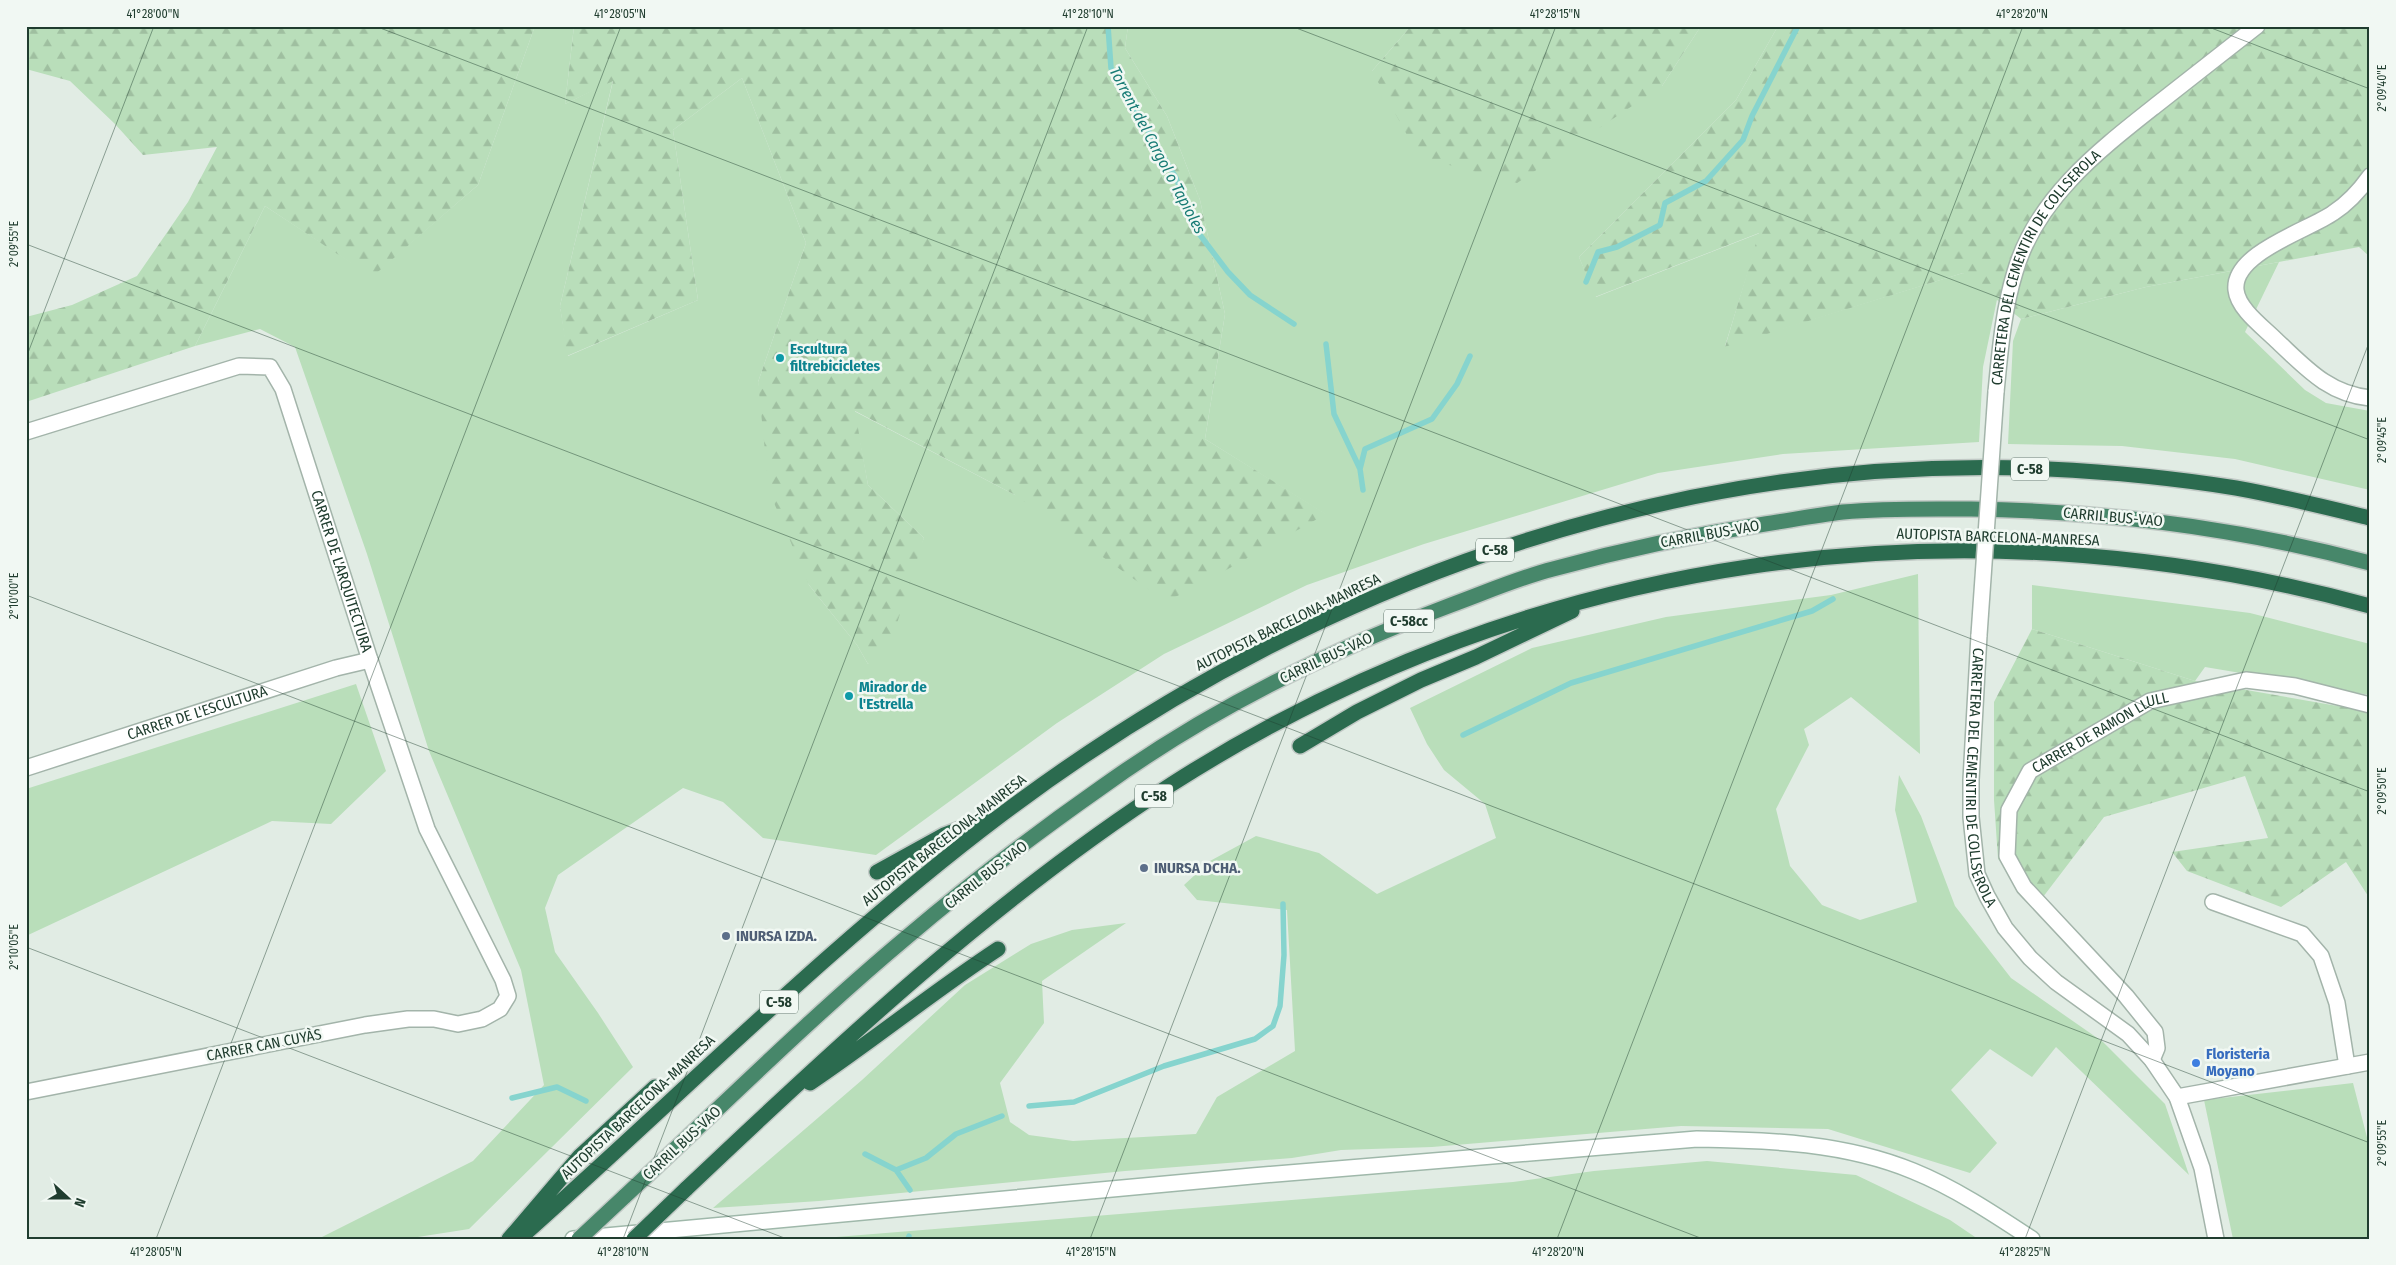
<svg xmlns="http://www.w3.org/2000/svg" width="2396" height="1265" viewBox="0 0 2396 1265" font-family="'Fira Sans Condensed',sans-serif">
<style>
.grass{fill:#b9deba}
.forest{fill:url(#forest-firs)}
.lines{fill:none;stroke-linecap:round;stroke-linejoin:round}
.stream{stroke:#86d4ce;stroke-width:5.5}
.minor-casing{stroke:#a3b4aa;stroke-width:18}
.tertiary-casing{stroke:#a3b4aa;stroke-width:18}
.secondary-casing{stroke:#9fb8aa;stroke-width:18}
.trunk-casing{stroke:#c1c9c5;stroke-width:18}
.motorway-casing{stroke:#c1c9c5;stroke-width:18}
.minor{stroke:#fff;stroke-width:15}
.tertiary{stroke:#fff;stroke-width:15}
.secondary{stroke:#fff;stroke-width:15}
.trunk{stroke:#47876a;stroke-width:15}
.motorway{stroke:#2b6b4f;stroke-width:15}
.tertiary-bridge-casing{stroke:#a3b4aa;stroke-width:18;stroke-linecap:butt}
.trunk-bridge-casing{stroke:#c1c9c5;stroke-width:18;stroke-linecap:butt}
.motorway-bridge-casing{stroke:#c1c9c5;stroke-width:18;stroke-linecap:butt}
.tertiary-bridge{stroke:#fff;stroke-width:15}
.trunk-bridge{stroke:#47876a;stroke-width:15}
.motorway-bridge{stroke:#2b6b4f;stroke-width:15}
.ticks{fill:none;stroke:#203d2f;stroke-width:1;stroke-opacity:0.45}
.culture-dot{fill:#0f9aa8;stroke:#f1f8f3;stroke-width:2}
.service-dot{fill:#5c6f8a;stroke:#f1f8f3;stroke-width:2}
.shop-dot{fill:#3f7fe0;stroke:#f1f8f3;stroke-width:2}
.labels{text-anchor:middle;stroke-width:5;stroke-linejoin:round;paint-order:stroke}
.shield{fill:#f1f8f3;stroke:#5f756a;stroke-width:1}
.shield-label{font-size:14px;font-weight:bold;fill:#203d2f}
.street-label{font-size:15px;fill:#203d2f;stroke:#f1f8f3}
.culture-label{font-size:15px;font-weight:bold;fill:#0d838f;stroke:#f1f8f3;text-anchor:start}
.service-label{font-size:15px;font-weight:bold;fill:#4e5e75;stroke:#f1f8f3;text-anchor:start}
.shop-label{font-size:15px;font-weight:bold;fill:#366cbe;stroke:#f1f8f3;text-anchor:start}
.water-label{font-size:16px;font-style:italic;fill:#187c75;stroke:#f1f8f3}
.neatline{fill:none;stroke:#203d2f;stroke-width:2}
.ticks-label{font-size:12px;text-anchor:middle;fill:#203d2f}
</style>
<defs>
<pattern id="forest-firs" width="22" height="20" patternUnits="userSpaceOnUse" patternTransform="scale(1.25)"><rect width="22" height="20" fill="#b9deba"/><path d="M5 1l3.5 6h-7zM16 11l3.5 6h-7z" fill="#9fbfa0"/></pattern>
</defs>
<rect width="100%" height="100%" fill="#e1ece4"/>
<!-- grass -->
<path class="grass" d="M535,26H574L565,104L613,80L560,306L568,356L698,300L673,130L742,78L806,243L758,382L809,585L857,645L868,664L924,538L868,485L854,411L1015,495L1325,514L1205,439L1225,314L1200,200L1167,116L1125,48L1128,26H1411L1372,71L1662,86L1701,26H1778L1736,100L1579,257L1596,297L1760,233L1725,346L1963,273L2000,285L1983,367L1979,442L1783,454L1658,473L1424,544L1307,585L1164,654L1057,723L876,855L763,838L723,802L683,788L558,875L545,908L555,952L598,1013L633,1067L469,1229L405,1239H318L473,1161L544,1085L521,970L429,751L367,554L295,347L260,329L195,346L265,206L372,276L478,185Z
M2279,262L2245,332L2305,390L2326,403L2370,411V490L2235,459L2122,446L2008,444L2013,341L2021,319L2146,287Z
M1918,574L1920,754L1851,697L1804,729L1809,745L1776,809L1790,866L1822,905L1860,920L1917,902L1895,810L1899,775L1921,816L1955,906L2011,978L2103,1042L2165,1104L2189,1175L2056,1047L2032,1077L1990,1049L1951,1090L1997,1143L1970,1173L1828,1129L1681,1126L1432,1147L1341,1150L1292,1158L1125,1171L819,1201L713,1208L862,1080L965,985L1031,944L1072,930L1126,923L1042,981L1044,1023L1000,1083L1010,1122L1029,1135L1073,1141L1196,1134L1217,1097L1295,1051L1287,910L1197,900L1184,885L1210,861L1256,836L1319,853L1377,894L1496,838L1485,804L1444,770L1427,744L1410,708L1532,648L1666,617L1831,595Z
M2032,585L2250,613L2370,644V695L2205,667L2195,681L2032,629Z
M356,684L386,771L331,824L272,821L26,936V789Z
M2353,1083L2370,1149V1239H2233L2204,1100Z
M1707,1161L1856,1175L1950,1220L1978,1239L824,1238L1513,1182L1594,1171Z"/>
<!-- forest -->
<path class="forest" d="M26,26H535L478,185L372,277L265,206L195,346L26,402V317L72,305L137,276L188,202L217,147L143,155L115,124L70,81L26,69Z
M574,26H1128L1125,48L1167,116L1200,200L1225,314L1205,439L1326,514L1187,592L1165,601L1015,495L855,411L868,485L924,538L893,636L868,664L857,645L809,585L769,491L758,382L806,243L742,78L673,130L698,300L567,356L560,306L613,81L565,104Z
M1411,26H1701L1662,86L1517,183L1419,157L1372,71Z
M1778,26H2370V257L2359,247L2146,287L2021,319L1963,273L1725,347L1759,233L1595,297L1579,257L1736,100Z
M2032,629L2195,681L2366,711L2370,721V899L2346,862L2281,907L2187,871L2172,852L2268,838L2245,776L2104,817L2043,897L1998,859L1994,800V702Z"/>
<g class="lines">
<!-- stream -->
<path class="stream" d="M1108,26L1111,68L1176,178L1197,231L1228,272L1250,295L1294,324
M1586,282L1598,252L1617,247L1660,225L1665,203L1706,181L1743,140L1752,116L1798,26
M1326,344L1334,414L1360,469L1363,490
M1360,469L1365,449L1432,419L1457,384L1470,356
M1463,735L1571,683L1812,611L1833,599
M512,1098L557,1087L586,1101
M1029,1106L1074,1102L1164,1066L1255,1039L1273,1026L1280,1006L1284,955L1283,904
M865,1154L896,1170L910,1190
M896,1170L926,1158L956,1134L1002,1116
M908,1239L909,1236"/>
<defs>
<g id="minor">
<path d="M2370,176C2360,190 2347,204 2333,213C2309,230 2232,253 2236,290C2238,309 2263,327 2276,340C2305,367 2328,394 2370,398"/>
<path id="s1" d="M26,432L239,366L270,367L283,389L370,660L427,829L503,980L508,996L500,1009L482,1019L458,1024L434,1019H408L365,1025L26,1092"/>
<path id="s2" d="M26,768L336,668L370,660"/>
<path d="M2213,902L2302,934L2321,956L2337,1003L2347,1066"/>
<path id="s3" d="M2152,1060L2157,1048L2155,1032L2126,996L2024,887L2007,856L2009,810L2030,771L2150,701L2246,680L2295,686L2370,705"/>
<path d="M2177,1097L2370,1062"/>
</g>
<g id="tertiary">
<path id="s4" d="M1996,392C2000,352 2003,311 2015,272C2036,199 2098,151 2155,106C2189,79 2223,53 2257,26"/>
<path id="s5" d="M1979,635L1971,780V817L1977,874L1987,896L2005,928L2030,958L2056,982L2128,1034L2152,1060L2177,1097L2202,1168L2216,1239"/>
</g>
<path id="secondary" d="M573,1239L1252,1176L1697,1139C1770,1140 1845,1143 1913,1171C1955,1188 1994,1214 2032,1239"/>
<path id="trunk" d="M624,1197C718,1110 809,1019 907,937C969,884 1035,834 1102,787C1209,710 1328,651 1451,605C1484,593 1518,578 1553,569C1622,550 1693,535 1765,524C1791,520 1817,515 1843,512C1885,508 1928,509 1971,509C2106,511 2239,528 2370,563"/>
<path id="motorway" d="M1300,746L1357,712L1421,680L1476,657L1572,611
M877,872L944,835L989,818
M810,1083C874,1040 934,991 998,949
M686,1189C839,1044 994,899 1172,784C1532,554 1957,493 2370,606
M509,1239L580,1156L655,1087
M519,1239C679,1097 830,944 1001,815C1301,589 1669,452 2048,469C2111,472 2174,478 2236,488C2281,496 2325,507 2370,518"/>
</defs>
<!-- minor casing -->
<use href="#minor" class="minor-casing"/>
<!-- tertiary casing -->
<use href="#tertiary" class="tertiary-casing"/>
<!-- secondary casing -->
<use href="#secondary" class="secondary-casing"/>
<!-- trunk casing -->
<use href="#trunk" class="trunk-casing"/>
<!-- motorway casing -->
<use href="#motorway" class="motorway-casing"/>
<!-- minor -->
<use href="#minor" class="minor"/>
<!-- tertiary -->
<use href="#tertiary" class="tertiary"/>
<!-- secondary -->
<use href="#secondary" class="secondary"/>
<!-- trunk -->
<use href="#trunk" class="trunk"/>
<!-- motorway -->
<use href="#motorway" class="motorway"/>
<defs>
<path id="tertiary-bridge" d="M1979,635L1996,392"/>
<path id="trunk-bridge" d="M579,1239L624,1197"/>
<path id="motorway-bridge" d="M634,1239L686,1189"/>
</defs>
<!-- tertiary-bridge casing -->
<use href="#tertiary-bridge" class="tertiary-bridge-casing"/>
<!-- trunk-bridge casing -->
<use href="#trunk-bridge" class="trunk-bridge-casing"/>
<!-- motorway-bridge casing -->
<use href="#motorway-bridge" class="motorway-bridge-casing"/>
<!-- tertiary-bridge -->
<use href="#tertiary-bridge" class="tertiary-bridge"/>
<!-- trunk-bridge -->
<use href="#trunk-bridge" class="trunk-bridge"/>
<!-- motorway-bridge -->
<use href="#motorway-bridge" class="motorway-bridge"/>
</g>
<!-- ticks -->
<path class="ticks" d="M375,26L2370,792M1291,26L2370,440M2206,26L2370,89M26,244L2370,1143M26,358L154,26M26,595L1703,1239M26,947L787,1239M156,1239L621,26M623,1239L1088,26M1090,1239L1556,26M1557,1239L2023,26M2025,1239L2370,340"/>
<!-- markers -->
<g class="culture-dot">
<circle cx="780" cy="358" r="5"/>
<circle cx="849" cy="696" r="5"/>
</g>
<g class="service-dot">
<circle cx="1144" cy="868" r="5"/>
<circle cx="726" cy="936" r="5"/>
</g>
<circle class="shop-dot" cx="2196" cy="1063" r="5"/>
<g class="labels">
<!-- shield labels -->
<g class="shield">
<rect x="2011" y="457.5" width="38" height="23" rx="4"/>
<rect x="1476" y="538.5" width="38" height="23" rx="4"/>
<rect x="1384" y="609.5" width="50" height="23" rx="4"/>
<rect x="1135" y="784.5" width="38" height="23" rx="4"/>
<rect x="760" y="990.5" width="38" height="23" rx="4"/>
</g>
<g class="shield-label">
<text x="2030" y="474">C-58</text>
<text x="1495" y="555">C-58</text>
<text x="1409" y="626">C-58cc</text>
<text x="1154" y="801">C-58</text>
<text x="779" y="1007">C-58</text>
</g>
<!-- street labels -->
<g class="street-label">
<text dy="5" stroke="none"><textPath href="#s4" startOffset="138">CARRETERA DEL CEMENTIRI DE COLLSEROLA</textPath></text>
<text transform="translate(2113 517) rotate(5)" y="5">CARRIL BUS-VAO</text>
<text transform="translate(1710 534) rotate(-10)" y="5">CARRIL BUS-VAO</text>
<text transform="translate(1998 537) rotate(2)" y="5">AUTOPISTA BARCELONA-MANRESA</text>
<text dy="5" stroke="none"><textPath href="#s1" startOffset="471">CARRER DE L'ARQUITECTURA</textPath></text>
<text transform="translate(1288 622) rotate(-26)" y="5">AUTOPISTA BARCELONA-MANRESA</text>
<text transform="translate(1326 658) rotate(-25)" y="5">CARRIL BUS-VAO</text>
<text dy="5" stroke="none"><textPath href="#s2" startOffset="180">CARRER DE L'ESCULTURA</textPath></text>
<text dy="5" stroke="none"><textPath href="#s3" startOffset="431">CARRER DE RAMON LLULL</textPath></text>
<text dy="5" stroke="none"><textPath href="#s5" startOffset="144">CARRETERA DEL CEMENTIRI DE COLLSEROLA</textPath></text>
<text transform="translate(944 840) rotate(-38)" y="5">AUTOPISTA BARCELONA-MANRESA</text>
<text transform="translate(986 875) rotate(-38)" y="5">CARRIL BUS-VAO</text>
<text transform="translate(264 1045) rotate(-11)" y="5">CARRER CAN CUYÀS</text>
<text transform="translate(638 1107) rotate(-43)" y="5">AUTOPISTA BARCELONA-MANRESA</text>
<text transform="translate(682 1143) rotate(-43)" y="5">CARRIL BUS-VAO</text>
</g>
<!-- culture labels -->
<g class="culture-label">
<text x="790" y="354">Escultura<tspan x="790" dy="17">filtrebicicletes</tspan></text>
<text x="859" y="692">Mirador de<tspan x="859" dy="17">l'Estrella</tspan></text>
</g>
<!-- service labels -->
<g class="service-label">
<text x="1154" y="873">INURSA DCHA.</text>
<text x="736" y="941">INURSA IZDA.</text>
</g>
<!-- shop labels -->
<g class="shop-label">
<text x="2206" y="1059">Floristeria<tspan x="2206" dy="17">Moyano</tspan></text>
</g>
<!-- water labels -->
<g class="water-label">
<text transform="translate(1158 150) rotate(62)" y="6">Torrent del Cargol o Tapioles</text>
</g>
</g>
<!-- border -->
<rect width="2396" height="1265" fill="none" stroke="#f1f8f3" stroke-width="55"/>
<!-- north arrow -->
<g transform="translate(68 1198) rotate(111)" stroke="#f1f8f3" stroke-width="4" paint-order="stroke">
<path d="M0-4L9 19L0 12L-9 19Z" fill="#203d2f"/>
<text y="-8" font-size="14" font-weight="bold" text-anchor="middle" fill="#203d2f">N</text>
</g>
<rect x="28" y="28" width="2340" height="1210" class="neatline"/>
<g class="ticks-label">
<text x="153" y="18">41°28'00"N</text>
<text x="620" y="18">41°28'05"N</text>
<text x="1088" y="18">41°28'10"N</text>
<text x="1555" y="18">41°28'15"N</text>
<text x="2022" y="18">41°28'20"N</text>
<text transform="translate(2382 88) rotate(-90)" y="4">2°09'40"E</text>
<text transform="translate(14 244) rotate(-90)" y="4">2°09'55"E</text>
<text transform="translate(2382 440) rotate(-90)" y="4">2°09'45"E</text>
<text transform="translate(14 596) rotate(-90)" y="4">2°10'00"E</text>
<text transform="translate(2382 791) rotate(-90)" y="4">2°09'50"E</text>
<text transform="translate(14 947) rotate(-90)" y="4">2°10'05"E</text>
<text transform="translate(2382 1143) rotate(-90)" y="4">2°09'55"E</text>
<text x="156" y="1256">41°28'05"N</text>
<text x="623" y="1256">41°28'10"N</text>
<text x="1091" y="1256">41°28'15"N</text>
<text x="1558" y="1256">41°28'20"N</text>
<text x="2025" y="1256">41°28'25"N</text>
</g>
</svg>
